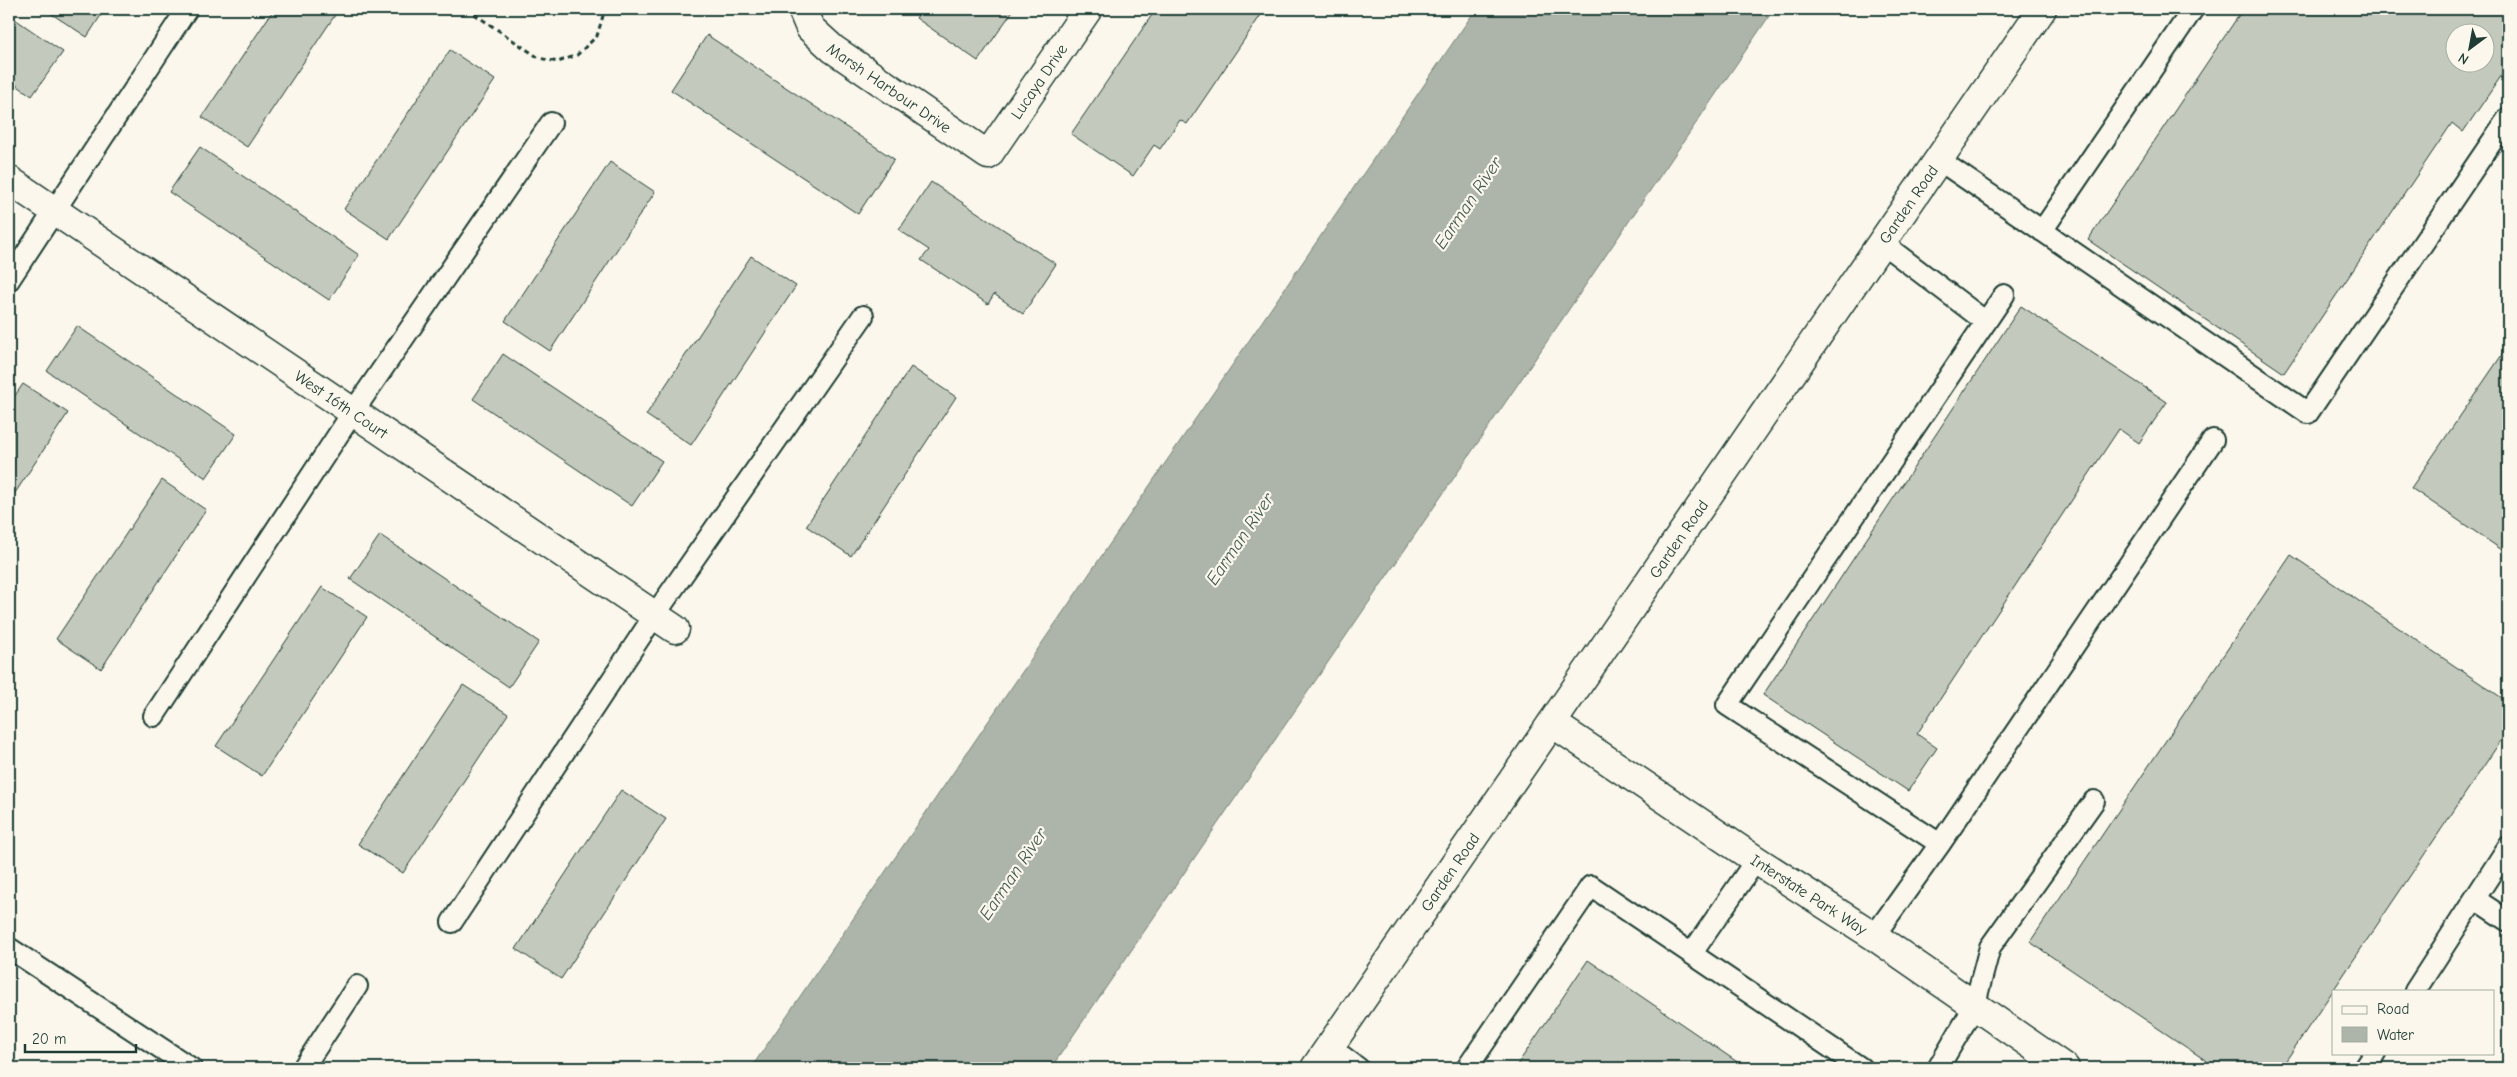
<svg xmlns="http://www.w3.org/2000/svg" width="2517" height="1077" viewBox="0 0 2517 1077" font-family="'Comic Neue',sans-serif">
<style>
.water{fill:#adb4aa;stroke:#74847b}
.building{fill:#c4c9be;stroke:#1f3d34;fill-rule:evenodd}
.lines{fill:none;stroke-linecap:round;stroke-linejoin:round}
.service-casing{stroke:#1f3d34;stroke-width:24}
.minor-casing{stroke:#1f3d34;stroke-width:31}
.tertiary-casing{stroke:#1f3d34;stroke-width:31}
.path{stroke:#1f3d34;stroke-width:3;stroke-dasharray:5 4;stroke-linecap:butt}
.service{stroke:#fbf7ec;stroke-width:20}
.minor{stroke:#fbf7ec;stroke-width:28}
.tertiary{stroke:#fbf7ec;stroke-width:28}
.labels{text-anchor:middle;stroke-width:4.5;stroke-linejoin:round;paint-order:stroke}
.street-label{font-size:16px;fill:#1f3d34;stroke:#fbf7ec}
.water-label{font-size:18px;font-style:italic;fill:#425b52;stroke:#fbf7ec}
</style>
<rect width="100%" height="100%" fill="#fbf7ec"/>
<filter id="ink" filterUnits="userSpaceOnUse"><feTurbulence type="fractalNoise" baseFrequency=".02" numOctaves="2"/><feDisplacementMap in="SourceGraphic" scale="10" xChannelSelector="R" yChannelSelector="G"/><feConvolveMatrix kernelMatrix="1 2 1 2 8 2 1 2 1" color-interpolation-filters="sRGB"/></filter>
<g filter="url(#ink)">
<!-- water -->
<path class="water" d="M1476,9H1774L1051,1068H751Z"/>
<!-- building -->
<path class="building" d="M44,9H105L87,37Z
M274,9H339L247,147L202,117Z
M665,9H685L667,14Z
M922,9H1014L978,61L916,18Z
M1156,9H1265L1187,124L1180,120L1160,149L1154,145L1133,176L1071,134Z
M2243,9L2508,10V66L2463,132L2452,123L2284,373L2088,240ZM2454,32H2484V62H2454Z
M9,15L63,52L32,96L9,80Z
M707,35L894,159L858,214L671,90Z
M450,50L495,80L389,239L344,209Z
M200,147L359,255L329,300L169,192Z
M610,162L655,192L550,351L505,321Z
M931,182L1056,264L1023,314L994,294L988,304L921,260L929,250L899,230Z
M751,256L796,286L691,445L646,415Z
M2021,306L2167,402L2139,443L2119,429L1917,734L1937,748L1908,791L1763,695Z
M77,326L236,434L206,478L47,371Z
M2508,346V554L2411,488Z
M503,354L662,461L632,506L473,399Z
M911,367L956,397L851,556L806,526Z
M23,384L68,413L9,502V404Z
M162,480L206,510L101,669L56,639Z
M380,535L539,642L509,687L350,579Z
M2291,555L2508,702V730L2281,1068H2217L2030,942Z
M322,587L367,617L262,776L216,746Z
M463,685L508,714L403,873L358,844Z
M621,790L666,819L561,979L516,949Z
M1588,960L1746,1068H1515Z"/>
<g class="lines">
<defs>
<path id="service" d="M1939,160L2308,413L2508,118
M2042,231L2193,9
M1882,243L1986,322
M9,280L187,9
M154,716L353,412L551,123
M1940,844L1727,705L2004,295
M2475,899L2508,921
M452,922L654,616L863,316
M1874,936L1940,844L2213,440
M9,948L191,1068
M1692,953L1756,860
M2415,991L2508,847
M1330,1047L1358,1068
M303,1068L357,986
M1467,1068L1591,886L1861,1068
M1938,1068L1974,1007L1990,947L2094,801
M2365,1068L2375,1053"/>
<g id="minor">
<path id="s1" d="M802,9L810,28L833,49L988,155L1088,9"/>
<path id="s2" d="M9,180L675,629"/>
<path id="s3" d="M1552,723L1756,860L1874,936L2065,1068"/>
</g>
<g id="tertiary">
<path id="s4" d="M1315,1068L2042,9"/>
</g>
</defs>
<!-- service casing -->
<use href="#service" class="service-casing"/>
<!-- minor casing -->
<use href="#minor" class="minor-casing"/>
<!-- tertiary casing -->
<use href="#tertiary" class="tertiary-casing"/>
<!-- path -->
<path class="path" d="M467,9L539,58L558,62L577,55L597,36L605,9"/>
<!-- service -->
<use href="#service" class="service"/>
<!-- minor -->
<use href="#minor" class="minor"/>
<!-- tertiary -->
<use href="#tertiary" class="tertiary"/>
</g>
</g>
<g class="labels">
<!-- street labels -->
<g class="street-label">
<text dy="6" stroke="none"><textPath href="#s1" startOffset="329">Lucaya Drive</textPath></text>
<text dy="6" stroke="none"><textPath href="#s1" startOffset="120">Marsh Harbour Drive</textPath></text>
<text dy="6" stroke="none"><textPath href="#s4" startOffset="1048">Garden Road</textPath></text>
<text dy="6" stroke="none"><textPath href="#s2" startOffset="401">West 16th Court</textPath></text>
<text dy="6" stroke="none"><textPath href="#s4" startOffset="642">Garden Road</textPath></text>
<text dy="6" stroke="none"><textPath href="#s4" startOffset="238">Garden Road</textPath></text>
<text dy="6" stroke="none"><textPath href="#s3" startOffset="309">Interstate Park Way</textPath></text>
</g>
<!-- water labels -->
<g class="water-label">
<text transform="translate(1468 203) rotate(-56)" y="6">Earman River</text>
<text transform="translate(1240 539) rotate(-56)" y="6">Earman River</text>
<text transform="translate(1013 874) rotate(-56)" y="6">Earman River</text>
</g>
</g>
<!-- margin -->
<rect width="2517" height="1077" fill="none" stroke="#fbf7ec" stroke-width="30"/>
<rect x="15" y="15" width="2487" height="1047" fill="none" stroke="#1f3d34" stroke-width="2" filter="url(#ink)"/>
<!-- legend -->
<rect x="2332" y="990" width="162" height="65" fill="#fbf7ec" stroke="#a3ada2"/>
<rect x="2342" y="1006" width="25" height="8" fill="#fbf7ec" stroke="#a3ada2"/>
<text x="2377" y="1014" font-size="15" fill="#1f3d34">Road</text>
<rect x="2342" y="1027" width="25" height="15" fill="#adb4aa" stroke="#a3ada2"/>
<text x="2377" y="1040" font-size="15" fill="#1f3d34">Water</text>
<!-- north arrow -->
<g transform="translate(2470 48) rotate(212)"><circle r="24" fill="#fbf7ec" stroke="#a3ada2"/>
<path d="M0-4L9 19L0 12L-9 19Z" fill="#1f3d34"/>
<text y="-8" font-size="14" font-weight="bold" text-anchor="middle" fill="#1f3d34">N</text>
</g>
<!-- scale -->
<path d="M25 1044v8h111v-8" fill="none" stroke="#1f3d34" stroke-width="2.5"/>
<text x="32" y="1044" font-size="15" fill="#1f3d34" stroke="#fbf7ec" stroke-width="4" paint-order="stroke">20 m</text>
</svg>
